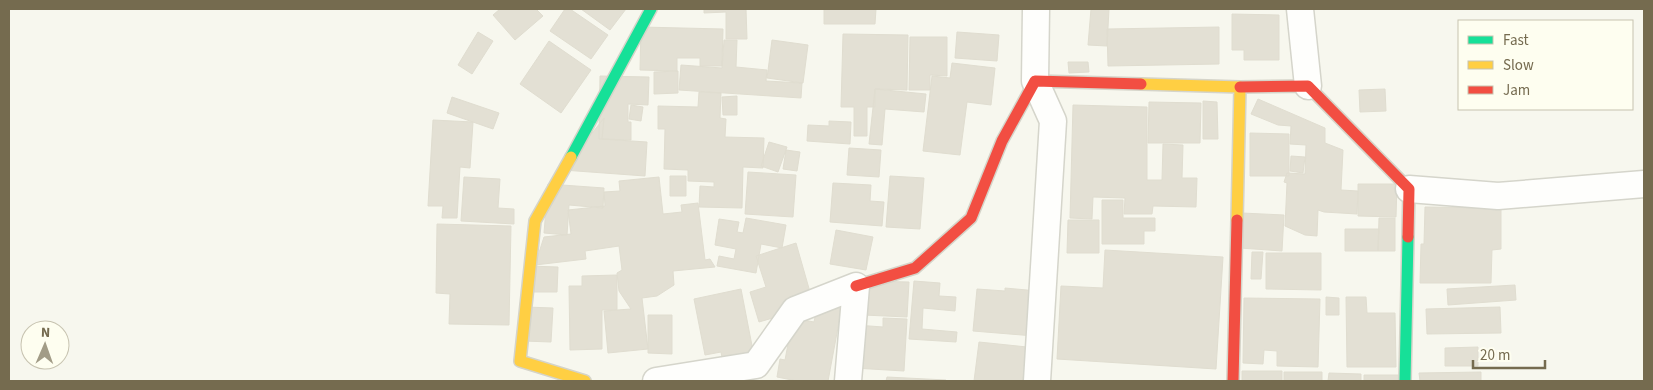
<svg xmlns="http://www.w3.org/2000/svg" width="1653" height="390" viewBox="0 0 1653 390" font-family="'Source Sans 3',sans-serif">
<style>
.building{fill:#e3e0d4;stroke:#e0ddd0}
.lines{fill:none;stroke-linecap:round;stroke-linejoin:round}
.street-casing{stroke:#d5d5cb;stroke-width:29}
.fast-casing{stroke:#d5d4c9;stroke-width:14}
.slow-casing{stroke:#d5d4c9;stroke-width:14}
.jam-casing{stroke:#d5d4c9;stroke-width:14}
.street{stroke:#fefefc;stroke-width:26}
.fast{stroke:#16e098;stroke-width:11}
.slow{stroke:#ffcf43;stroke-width:11}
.jam{stroke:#f24e42;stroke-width:11}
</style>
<rect width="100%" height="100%" fill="#f7f7ee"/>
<!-- building -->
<path class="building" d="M500,9H536L543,16L515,40L493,15Z
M565,9H570L608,35L591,59L550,31Z
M581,9H626L610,30Z
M704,9H746L747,39H726V12L704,13Z
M824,9H876L875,24H824Z
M1091,9H1109L1107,46L1088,45Z
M1232,14L1279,15V60H1244V50H1232Z
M641,27L723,29L722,66H700V58H677V71L640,70Z
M1219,27V64L1108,66L1107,29Z
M478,32L493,41L472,74L458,65Z
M957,32L999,35L997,61L955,58Z
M843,34L908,35L907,90L875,89V107H867V136H854V107H841Z
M910,37H947V76L930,75V90H909Z
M724,40H737L736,67L767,70L766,81L802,83L801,98L679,90L681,65L722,68Z
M772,40L808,45L803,83L767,78Z
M549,41L591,70L561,113L520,84Z
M1068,62H1088L1089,72L1069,73Z
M952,63L995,68L991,105L967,102L960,155L923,151L932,76L950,78Z
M678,71V93L654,94V72Z
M600,76L649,77L648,105L628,104V122H631V140L599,139Z
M875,89L926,94L924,112L885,109L882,145L869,144Z
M1385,89L1386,111L1360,112L1359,90Z
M699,92L721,93L720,118L726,119L725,137L764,138L763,168L743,167L742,208L699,207L700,186L714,187V182L688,181V170L664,169L665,129H658V106L698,107Z
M737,96V115H723L722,97Z
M452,97L499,113L493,129L447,113Z
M1258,99L1325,128V143L1343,150L1341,190L1358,191L1357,214L1324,212L1318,210L1317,236L1305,235L1285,226L1287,183L1284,182L1287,173L1305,174L1306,145L1290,144L1291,126L1278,125L1251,114Z
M1203,101L1217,102L1218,139H1203Z
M1149,102L1201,103L1200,143H1148Z
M631,105L643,107L641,121L629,119Z
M1073,105L1147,107V180H1162L1163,144L1183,145L1182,178H1197L1196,207L1153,206L1152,214H1124L1125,198L1093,197L1092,219L1070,218Z
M604,118L602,139L647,142L645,176L563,170Z
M433,120L473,122L470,168L460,167L457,218H442L443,206H428Z
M829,121L851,122L850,144L807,141L808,125L829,126Z
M1250,133L1289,134V176H1250Z
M769,142L787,147L778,172L761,166Z
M849,148L881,150L879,177L847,175Z
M786,150L800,152L797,171L783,169Z
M1291,156L1305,157L1303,173L1290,171Z
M748,172L796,175L793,217L745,214Z
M670,176H686V196H670Z
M890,176L924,178L920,229L886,227Z
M464,177L500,179L498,208L514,209V224L461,221Z
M659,177L663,214L682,212L681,205L698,203L705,260L710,259L715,267L673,271L674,285L657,296L642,298L648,349L608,353L604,311L631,309L619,291L617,273L622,270L619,246L585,251L586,259L535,265L544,237L571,234L568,210L605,206L604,192L620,191L619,181Z
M833,183L871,185L870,201L884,202L882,226L830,222Z
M548,184L604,188L603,208L569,205L567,235L544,233Z
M1358,184H1397L1396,217L1358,216Z
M1102,200H1123V218H1155V231H1144V244H1102Z
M1425,207L1501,208V249L1492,250L1491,283H1420L1421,244H1424Z
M1242,213L1284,215L1282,251L1240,248Z
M746,218L786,225L782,248L761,244L756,273L717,266L719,256L734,259L736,249L715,245L719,219L739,222L737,232L743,233Z
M1379,218H1395V251H1378Z
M1068,220H1099V253H1067Z
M437,224L511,226L509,325L449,324L450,294L436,293Z
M1345,229H1379L1378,251H1345Z
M836,230L873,237L866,270L830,264Z
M796,243L814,306L759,322L750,292L766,287L756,256Z
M1105,250L1223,257L1216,369L1057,359L1061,286L1103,288Z
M1252,252H1263L1261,279H1251Z
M1266,253H1321V290L1266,289Z
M529,266L558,267L557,292H529Z
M617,275V310H602V349L570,350L569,286H582V276Z
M866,281L909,282L907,317L864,315Z
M914,281L940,283L939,296L956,297L955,311L923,308L922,329L957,332L956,342L909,339Z
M1515,285L1516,300L1448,305L1447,289Z
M1005,288L1038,291L1034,336L973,331L977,289L1005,291Z
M741,289L754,356L723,363L721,352L705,355L694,299Z
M1326,297L1339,298V315H1326Z
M1346,297H1366L1367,313H1395L1396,367H1347Z
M1244,298L1320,299L1318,367L1277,366V351L1264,350L1263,364L1243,363Z
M818,302L842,306L828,381H797L777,377L780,359L785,360L793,318L814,322Z
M526,307L553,308L551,342L524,341Z
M1500,307L1501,333L1427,334L1426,309Z
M648,315H672V354L648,353Z
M883,318L907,319L904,371L854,368L856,325L883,327Z
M979,342L1027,347L1023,381H974Z
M1478,347V366H1445V348Z
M1242,371H1282V381H1242Z
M1284,372H1322V381H1284Z
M1481,372V381H1420L1419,373Z
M1329,373L1361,374V381H1328Z
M1364,375H1399L1398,381H1364Z
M887,377L946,380V381H886Z"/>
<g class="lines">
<defs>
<path id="street" d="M1036,9L1035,81L1053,121L1037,381
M1300,9L1308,86
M1409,189L1498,196L1644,184
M656,381L756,365L795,310L856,286L848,381"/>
<path id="fast" d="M571,157L651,9
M1405,381L1408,237"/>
<path id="slow" d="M1141,84L1240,87L1237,220
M571,157L535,221L520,361L585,381"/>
<path id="jam" d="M1240,87L1308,86L1409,189L1408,237
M856,286L915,268L971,218L1002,141L1035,81L1141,84
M1233,381L1237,220"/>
</defs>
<!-- street casing -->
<use href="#street" class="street-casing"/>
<!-- fast casing -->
<use href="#fast" class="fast-casing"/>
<!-- slow casing -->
<use href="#slow" class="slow-casing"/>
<!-- jam casing -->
<use href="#jam" class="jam-casing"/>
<!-- street -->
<use href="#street" class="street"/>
<!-- fast -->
<use href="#fast" class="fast"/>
<!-- slow -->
<use href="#slow" class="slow"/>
<!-- jam -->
<use href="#jam" class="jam"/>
</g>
<!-- border -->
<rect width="1653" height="390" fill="none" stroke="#756b4f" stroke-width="20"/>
<!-- legend -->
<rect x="1458" y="20" width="175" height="90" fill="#fefef0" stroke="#c7c3b0"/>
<rect x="1468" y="36" width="25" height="8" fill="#16e098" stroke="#c7c3b0"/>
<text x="1503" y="45" font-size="15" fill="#756b4f">Fast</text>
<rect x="1468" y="61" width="25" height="8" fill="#ffcf43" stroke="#c7c3b0"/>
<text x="1503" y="70" font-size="15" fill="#756b4f">Slow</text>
<rect x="1468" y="86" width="25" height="8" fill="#f24e42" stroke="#c7c3b0"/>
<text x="1503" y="95" font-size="15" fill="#756b4f">Jam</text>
<!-- north arrow -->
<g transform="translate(45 345) rotate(2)"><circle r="24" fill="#fefef0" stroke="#c7c3b0"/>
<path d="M0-4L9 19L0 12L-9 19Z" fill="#a29c87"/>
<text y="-8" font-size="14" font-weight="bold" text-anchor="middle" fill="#756b4f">N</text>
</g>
<!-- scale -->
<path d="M1473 360v8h72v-8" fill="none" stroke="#756b4f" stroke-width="2.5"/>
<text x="1480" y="360" font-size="15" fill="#756b4f" stroke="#fefef0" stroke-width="4" paint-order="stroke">20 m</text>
</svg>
